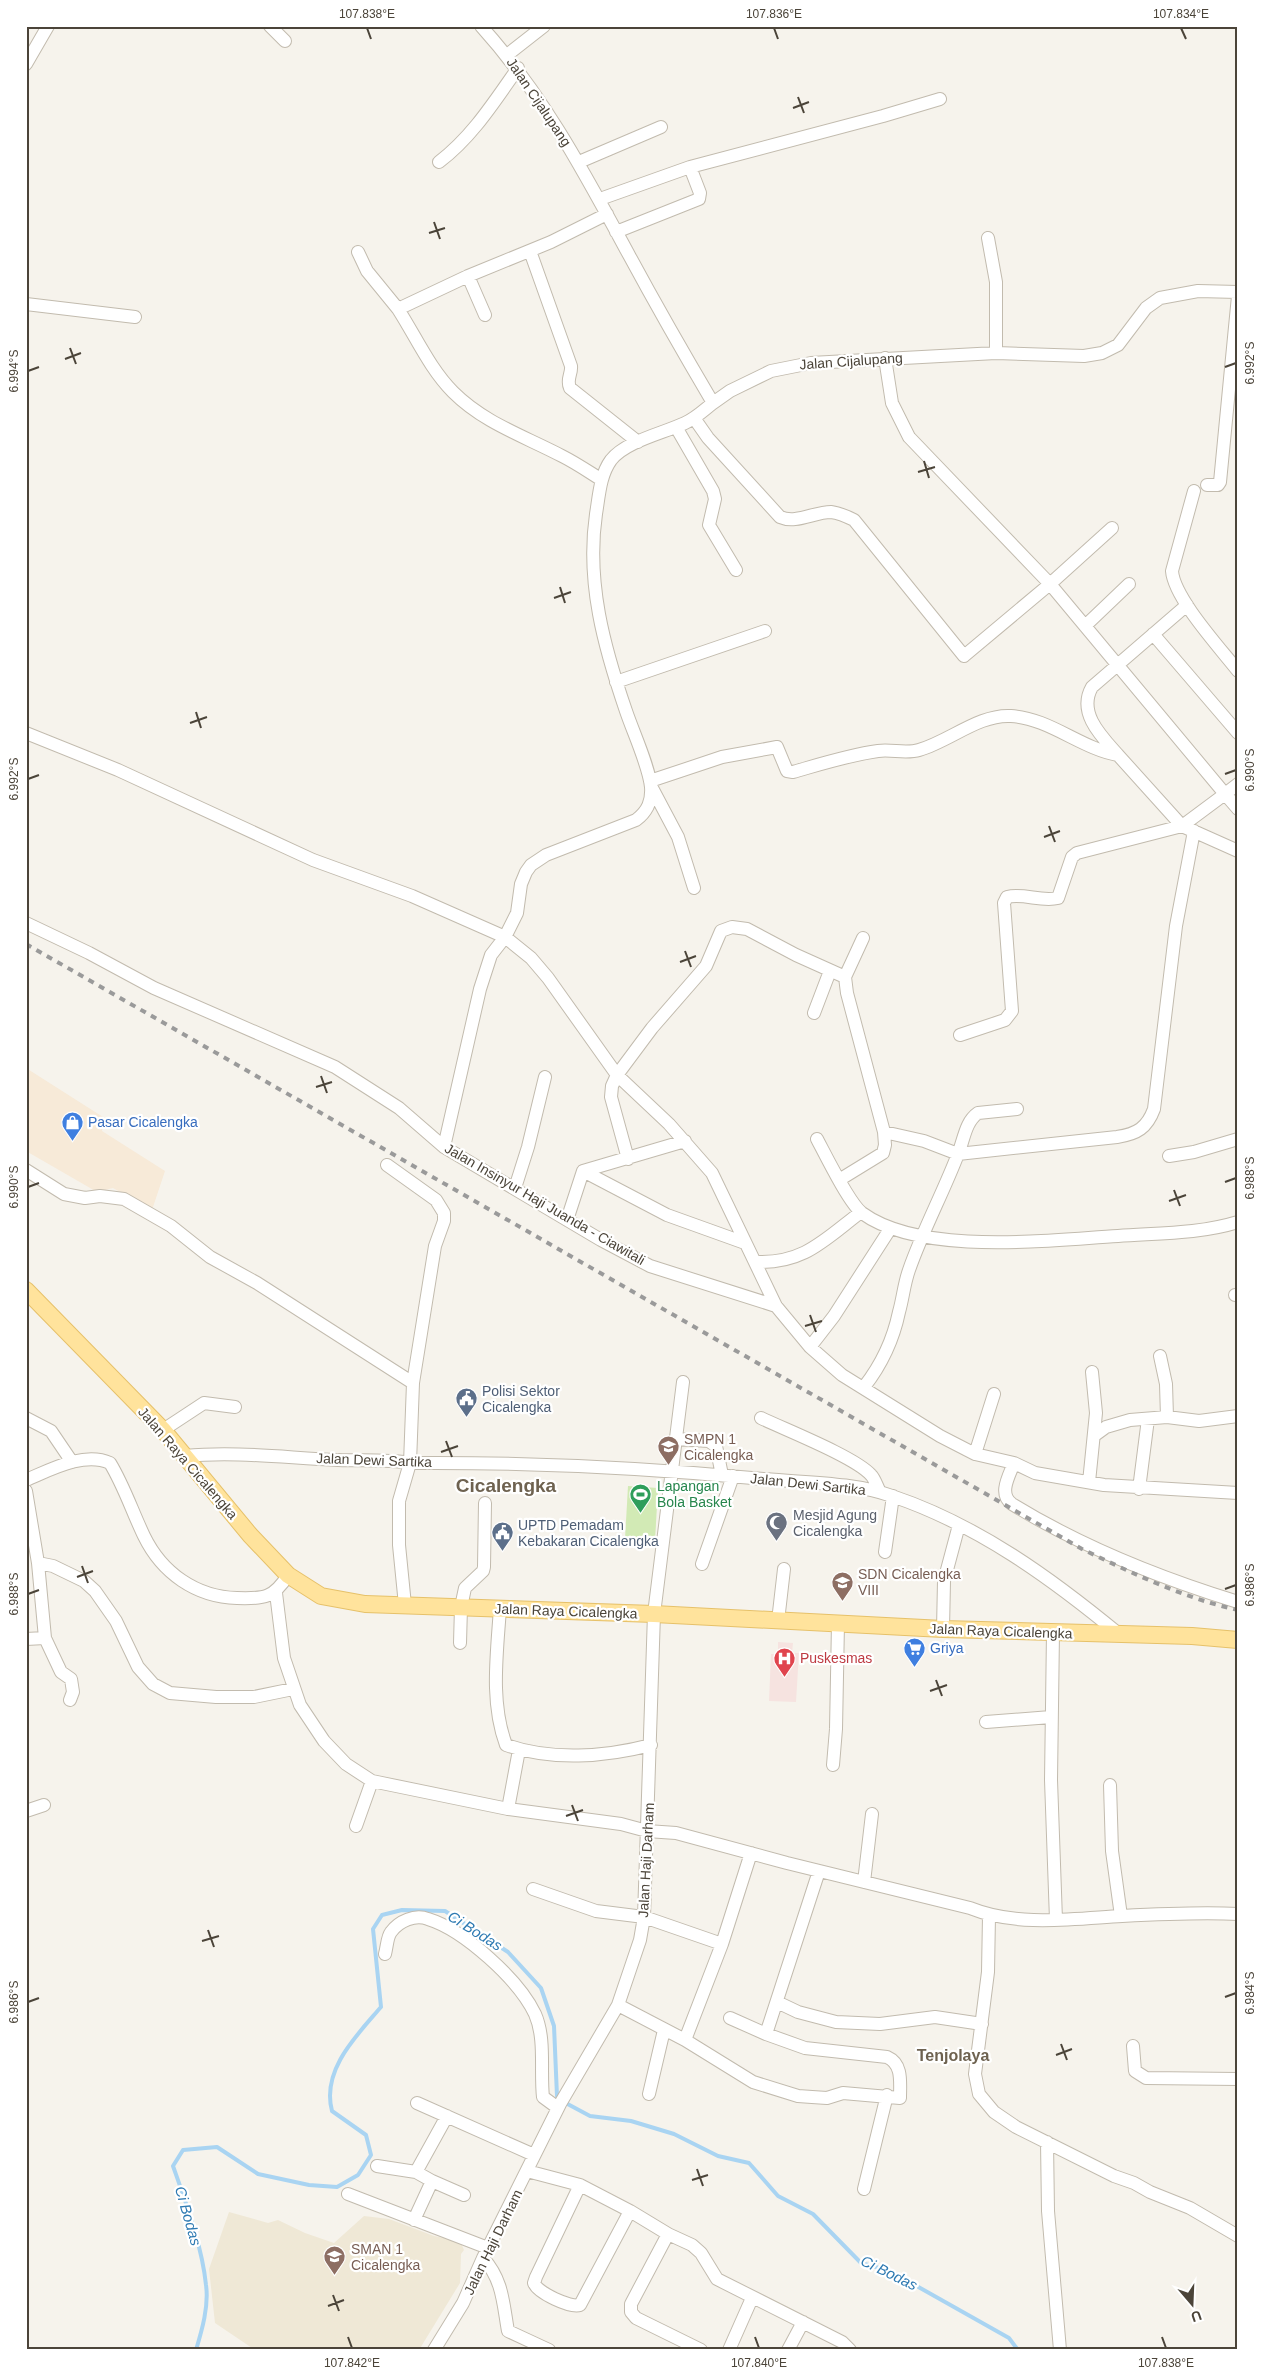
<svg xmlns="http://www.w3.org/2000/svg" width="1264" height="2376" viewBox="0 0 1264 2376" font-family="Helvetica,sans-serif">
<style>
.commercial{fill:#f7ead8}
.education{fill:#efe8d6}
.medical{fill:#f6e3e0}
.green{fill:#d2eab5}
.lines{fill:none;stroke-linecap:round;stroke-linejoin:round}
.stream{stroke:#a9d4f2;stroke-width:4}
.minor-casing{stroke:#c2bbae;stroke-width:14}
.major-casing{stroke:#e6c16a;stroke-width:18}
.minor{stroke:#fff;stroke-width:12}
.major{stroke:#ffe39c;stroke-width:16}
.rail{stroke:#9a9a9a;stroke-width:4;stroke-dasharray:6 6;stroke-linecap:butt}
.ticks{fill:none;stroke:#4b4439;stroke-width:2}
.labels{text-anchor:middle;stroke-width:4.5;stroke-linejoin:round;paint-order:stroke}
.street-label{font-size:14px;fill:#4b4439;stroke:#fff}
.shop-label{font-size:14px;fill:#366cbe;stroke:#fff;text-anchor:start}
.service-label{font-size:14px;fill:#4e5e75;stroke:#fff;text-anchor:start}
.education-label{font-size:14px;fill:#785e54;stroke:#fff;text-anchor:start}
.leisure-label{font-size:14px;fill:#27864d;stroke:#fff;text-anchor:start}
.worship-label{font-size:14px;fill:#5b616d;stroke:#fff;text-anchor:start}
.health-label{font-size:14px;fill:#be3a42;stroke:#fff;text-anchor:start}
.water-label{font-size:15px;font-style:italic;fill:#2e7ab2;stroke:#fff}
.quarter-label{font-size:16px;font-weight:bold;fill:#6e6250;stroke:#fff}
.district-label{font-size:19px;font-weight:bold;fill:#6e6250;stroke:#fff}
.neatline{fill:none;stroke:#4b4439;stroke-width:2}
.ticks-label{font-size:12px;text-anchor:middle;fill:#4b4439}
</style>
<rect width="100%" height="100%" fill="#f6f3ec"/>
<!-- commercial -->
<path class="commercial" d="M26,1068L103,1117L102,1131L165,1171L152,1210L113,1188L97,1192L26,1151Z"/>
<!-- education -->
<path class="education" d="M229,2212L268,2223L278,2220L305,2233L334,2243L364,2216L389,2219L434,2236L460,2241L464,2250L461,2254L460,2283L419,2350H255L215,2323L209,2269Z"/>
<!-- medical -->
<path class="medical" d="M778,1642L793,1643L792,1653H799L796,1702L769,1701L771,1654H778Z"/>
<!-- green -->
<path class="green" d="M628,1486L658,1488L655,1541L625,1539Z"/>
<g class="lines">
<!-- stream -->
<path class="stream" d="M196,2350C202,2330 209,2306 206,2285C202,2246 186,2203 173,2166L183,2150L217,2147L258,2174L309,2185L337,2187L358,2175L371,2155L366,2135L332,2111C321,2070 357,2035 381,2007L373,1929L382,1915L402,1910L445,1911L508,1952L541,1988L554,2026L557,2096L562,2101L590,2116L631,2121L674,2134L718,2156L749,2163L778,2196L813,2214L861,2263L890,2271L1009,2338L1018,2350"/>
<defs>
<path id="minor" d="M270,26L285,41
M481,26C544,96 584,172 629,255C656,305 684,354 713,403L730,391L771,371L811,363L996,353L1084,356L1102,353L1118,345L1146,308L1160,298L1198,291L1238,292
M507,55L544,26
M26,64L48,26
M439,162C472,137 494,102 518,68
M579,162L661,127
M600,199L690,167
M616,232L699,199L700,193L690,167L883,116L940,99
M988,238L996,282V353
M530,251L571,366C572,374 566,379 570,388L638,442
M358,252L367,271L398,309
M468,276L485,315
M26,304L135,317
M885,358L892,403L909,437L1050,584L1225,794L1182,826L1077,853L1072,857L1058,898C1041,902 1024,893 1007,897L1004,903L1012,1011L1005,1020L960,1035
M694,418L708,438L780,517C796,524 814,512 831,512C839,513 846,516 854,520L964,656L1050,584L1112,528
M676,427L713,491L715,499L709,525L736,570
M602,480C589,472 576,463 562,456C524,436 484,423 453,392C430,369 416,337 398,309L468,276L551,242L607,214
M1207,485H1218L1220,482L1238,296
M1194,491L1172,571C1174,598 1220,648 1238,671
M1085,626L1129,584
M1153,634L1238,733
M616,682L765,631
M26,733L118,770L313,860L412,896L505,937L531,958L548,978L617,1075L669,1124L712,1173L776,1306
M1118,755C1102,737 1077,713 1092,687L1187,605
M650,781L722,757L777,747L787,771L793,772C821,764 849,755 878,751C891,749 906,754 919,750C950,741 979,714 1011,716C1049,718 1082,749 1118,755L1182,826L1238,851
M1238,784L1225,794L1238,809
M651,786L678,837L694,888
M26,923L89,953L154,988L335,1067L399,1108L444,1147L601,1240L650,1266L776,1306L810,1347L842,1375L940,1436L975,1454L1014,1463L1035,1473L1104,1485L1238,1493
M814,1013L830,971
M884,1132L924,1141L958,1154L1117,1137C1137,1134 1147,1128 1154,1109L1176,926L1194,831
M817,1139C826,1156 849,1203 862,1213C921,1256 1048,1240 1118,1236C1158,1233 1199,1234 1238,1222
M444,1147L480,989L491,955L505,937L517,913L521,884L526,872L531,865L546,855L636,820C648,811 652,801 651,787C649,766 633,732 626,711C604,647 586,582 596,514C599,496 600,475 611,460C626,441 664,433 685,423C696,418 704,410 713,403
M1169,1156L1194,1152L1238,1139
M628,1159L611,1097L612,1086L617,1075L652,1028L706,966L721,931L732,927L747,929L796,955L845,977
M387,1165L436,1200L444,1213V1221L435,1246L413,1383
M26,1170L64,1194L85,1198L100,1196L124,1199L171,1226L210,1257L257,1283L413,1383L410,1463L399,1501V1545L405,1605
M583,1171L667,1215L745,1243
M839,1180L883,1153L885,1145L884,1132L847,993L845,977L863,938
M515,1188L528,1147L545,1077
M567,1220L583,1171L685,1141
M755,1262C804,1264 824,1240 861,1212
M1235,1295H1238
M810,1347L834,1316L890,1229
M1160,1356L1166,1384L1167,1417
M864,1387C882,1364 893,1341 899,1312C903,1298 904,1284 909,1270C923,1230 943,1193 958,1154C964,1140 965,1122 978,1113L1017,1109
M26,1418L51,1431L72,1462
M761,1418C786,1430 855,1457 871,1475C875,1479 877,1487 880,1492
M163,1430L204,1403L235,1407
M1095,1435L1106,1427L1130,1420L1167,1417L1199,1421L1238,1416
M676,1439L709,1441L716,1446L722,1475
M975,1454L994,1394
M185,1456C236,1451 287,1458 338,1460C362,1461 386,1459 410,1463C529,1462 647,1468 765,1479C807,1483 852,1482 892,1496C978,1525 1051,1578 1120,1635
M1014,1463C1009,1476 998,1494 1012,1504C1082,1547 1160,1578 1238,1602
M26,1480C50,1470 84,1451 110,1463C124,1486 132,1511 144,1536C162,1573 196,1597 237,1598C264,1599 274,1598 288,1575
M1089,1482L1096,1413L1092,1372
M1139,1489L1148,1419
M26,1491L38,1563L45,1638L61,1672L71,1679L73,1692L70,1700
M885,1552L893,1496
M38,1563L53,1566L84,1581L95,1591L116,1621L138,1667L153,1684L170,1693L216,1697H254L293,1689
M702,1564L733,1476
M276,1593L284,1658L300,1705L324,1741L346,1764L372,1781L508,1809L621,1824L647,1831L676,1833L787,1863L970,1908C1017,1927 1072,1919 1122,1916C1160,1914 1200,1912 1238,1914
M500,1608C497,1654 490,1702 506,1745C552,1761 605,1757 651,1745
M778,1621L784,1569
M943,1629L944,1581L959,1525
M1053,1632L1051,1780L1056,1920
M26,1639L45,1638
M460,1643L461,1607L465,1588L483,1571L484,1567L485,1503
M986,1722L1051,1717
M833,1765L836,1729L838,1623
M1110,1785L1112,1851L1121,1916
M508,1809L519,1750
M26,1811L44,1805
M356,1826L372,1781
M864,1882L872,1814
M533,1889L596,1911L644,1917L722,1944
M989,1916L988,1972L975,2074L979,2094L994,2112L1016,2127L1114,2176L1134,2183L1150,2192L1190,2208L1238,2236
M385,1954C387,1947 387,1937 391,1932C399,1921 415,1914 428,1919C464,1930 519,1980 535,2014C546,2039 540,2071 543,2097L558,2108
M777,2002L798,2012L836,2022L880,2024L935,2017L982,2024
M618,2005L685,2040L753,2082L798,2096L812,2097L827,2098L843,2093L900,2098C900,2082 903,2064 887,2057L805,2048L766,2034L730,2018
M766,2034L819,1871
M685,2040L722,1944L751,1853
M1133,2046L1135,2071L1146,2078L1238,2079
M649,2094L664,2030
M417,2103L534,2155
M1047,2142L1048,2211L1060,2350
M377,2166L416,2172L432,2181L414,2220
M527,2171L580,2185L630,2211L668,2234L692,2245L701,2253L717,2279L842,2342L850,2350
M416,2172L447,2116
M432,2181L464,2195
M580,2185L536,2277L534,2283C538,2293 570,2308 580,2305L630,2211
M864,2189L887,2095
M348,2194L488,2248
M668,2234L631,2304V2312L636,2318L701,2350
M483,2258C503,2280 503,2303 508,2331L549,2350
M434,2350L463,2303L483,2258L560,2104L618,2005L640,1940L644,1917L654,1614L683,1382
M729,2350L752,2298
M788,2350L803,2322"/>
<path id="major" d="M26,1290L163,1430L250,1535L288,1575L321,1596L365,1604L654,1614L943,1629L1192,1636L1238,1640"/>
</defs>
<!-- minor casing -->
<use href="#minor" class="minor-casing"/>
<!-- major casing -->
<use href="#major" class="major-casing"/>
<!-- minor -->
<use href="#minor" class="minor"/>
<!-- major -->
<use href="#major" class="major"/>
<!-- rail -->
<path class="rail" d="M26,944L1082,1549C1132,1573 1183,1598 1238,1610"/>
</g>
<!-- ticks -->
<path class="ticks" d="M367,28L371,39M774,28L778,39M1181,28L1186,39M798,97L804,113M793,108L809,102M434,222L440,239M429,233L445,228M70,348L76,364M65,359L81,353M1225,367L1236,363M28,371L39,367M924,461L929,478M918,472L935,467M560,587L565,603M554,598L571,592M196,712L201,728M190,723L207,717M1225,774L1236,770M28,779L39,775M1049,826L1055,842M1044,837L1060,831M685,951L691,967M680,962L696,956M321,1076L327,1093M316,1087L332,1082M1225,1182L1236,1178M28,1187L39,1183M1174,1190L1180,1206M1169,1201L1186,1195M810,1315L816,1332M805,1326L822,1321M446,1441L452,1457M441,1452L458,1446M82,1566L88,1583M77,1577L93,1571M1225,1589L1236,1585M28,1594L39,1590M936,1680L942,1696M930,1691L947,1685M572,1805L578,1821M566,1816L583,1810M208,1930L214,1947M202,1941L219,1936M1225,1997L1236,1993M28,2002L39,1998M1061,2044L1067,2060M1056,2055L1072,2049M697,2169L703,2186M692,2180L708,2175M333,2295L339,2311M328,2306L344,2300M348,2337L352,2348M755,2337L759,2348M1162,2337L1166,2348"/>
<!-- icons -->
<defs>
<symbol id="shop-pin" viewBox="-11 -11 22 30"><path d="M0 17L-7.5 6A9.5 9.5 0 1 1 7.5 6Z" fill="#3f7fe0" stroke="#fff"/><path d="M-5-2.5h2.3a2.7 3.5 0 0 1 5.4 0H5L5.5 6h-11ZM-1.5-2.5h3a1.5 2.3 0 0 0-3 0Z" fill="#fff"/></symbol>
<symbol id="civic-pin" viewBox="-11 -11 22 30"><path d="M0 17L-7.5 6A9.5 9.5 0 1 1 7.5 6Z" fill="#5c6f8a" stroke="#fff"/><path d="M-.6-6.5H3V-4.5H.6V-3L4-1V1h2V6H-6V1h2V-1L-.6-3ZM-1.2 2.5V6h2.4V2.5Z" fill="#fff"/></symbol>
<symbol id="school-pin" viewBox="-11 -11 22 30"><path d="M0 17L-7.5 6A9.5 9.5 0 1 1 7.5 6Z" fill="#8d6e63" stroke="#fff"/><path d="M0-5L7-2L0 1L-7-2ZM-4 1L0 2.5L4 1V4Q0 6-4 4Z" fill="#fff"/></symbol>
<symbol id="stadium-pin" viewBox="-11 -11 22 30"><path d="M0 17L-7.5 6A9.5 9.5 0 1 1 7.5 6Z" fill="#2e9e5b" stroke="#fff"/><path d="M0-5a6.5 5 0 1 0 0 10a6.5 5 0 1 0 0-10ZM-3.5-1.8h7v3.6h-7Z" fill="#fff"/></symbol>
<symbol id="mosque-pin" viewBox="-11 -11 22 30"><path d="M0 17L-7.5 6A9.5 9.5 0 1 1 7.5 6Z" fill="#6b7280" stroke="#fff"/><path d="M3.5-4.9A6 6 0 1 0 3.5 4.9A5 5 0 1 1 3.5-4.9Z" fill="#fff"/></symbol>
<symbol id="supermarket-pin" viewBox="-11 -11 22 30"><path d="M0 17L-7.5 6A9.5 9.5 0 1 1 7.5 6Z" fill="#3f7fe0" stroke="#fff"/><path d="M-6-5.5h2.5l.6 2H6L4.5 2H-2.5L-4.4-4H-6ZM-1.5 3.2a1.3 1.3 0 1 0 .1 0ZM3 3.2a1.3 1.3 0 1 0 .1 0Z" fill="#fff"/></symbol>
<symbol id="hospital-pin" viewBox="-11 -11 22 30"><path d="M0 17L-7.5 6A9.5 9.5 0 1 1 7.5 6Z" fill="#e0444e" stroke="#fff"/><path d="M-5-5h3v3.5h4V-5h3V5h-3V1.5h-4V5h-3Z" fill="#fff"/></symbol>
</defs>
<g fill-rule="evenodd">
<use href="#shop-pin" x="60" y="1110" width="25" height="34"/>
<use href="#civic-pin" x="454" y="1386" width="25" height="34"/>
<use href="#school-pin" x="656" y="1434" width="25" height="34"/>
<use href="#stadium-pin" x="628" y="1482" width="25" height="34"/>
<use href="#mosque-pin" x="764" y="1510" width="25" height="34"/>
<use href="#civic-pin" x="490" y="1520" width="25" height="34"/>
<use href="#school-pin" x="830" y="1570" width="25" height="34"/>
<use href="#supermarket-pin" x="902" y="1636" width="25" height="34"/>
<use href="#hospital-pin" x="772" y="1646" width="25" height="34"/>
<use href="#school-pin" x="322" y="2244" width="25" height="34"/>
</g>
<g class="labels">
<!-- street labels -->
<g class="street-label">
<text transform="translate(539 102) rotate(56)" y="5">Jalan Cijalupang</text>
<text transform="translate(851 361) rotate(-4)" y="5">Jalan Cijalupang</text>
<text transform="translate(545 1204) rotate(30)" y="5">Jalan Insinyur Haji Juanda - Ciawitali</text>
<text transform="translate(374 1460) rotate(2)" y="5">Jalan Dewi Sartika</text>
<text transform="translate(188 1463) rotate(49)" y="5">Jalan Raya Cicalengka</text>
<text transform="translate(808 1484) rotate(6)" y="5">Jalan Dewi Sartika</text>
<text transform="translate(566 1611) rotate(2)" y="5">Jalan Raya Cicalengka</text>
<text transform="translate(1001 1631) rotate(2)" y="5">Jalan Raya Cicalengka</text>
<text transform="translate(646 1860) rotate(-87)" y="5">Jalan Haji Darham</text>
<text transform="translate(493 2242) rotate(-64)" y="5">Jalan Haji Darham</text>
</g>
<!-- shop labels -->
<g class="shop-label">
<text x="88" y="1127">Pasar Cicalengka</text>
<text x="930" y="1653">Griya</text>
</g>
<!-- service labels -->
<g class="service-label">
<text x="482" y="1396">Polisi Sektor<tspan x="482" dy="16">Cicalengka</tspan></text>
<text x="518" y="1530">UPTD Pemadam<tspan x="518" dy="16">Kebakaran Cicalengka</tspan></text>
</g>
<!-- education labels -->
<g class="education-label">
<text x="684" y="1444">SMPN 1<tspan x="684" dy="16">Cicalengka</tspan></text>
<text x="858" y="1579">SDN Cicalengka<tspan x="858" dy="16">VIII</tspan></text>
<text x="351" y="2254">SMAN 1<tspan x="351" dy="16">Cicalengka</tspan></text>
</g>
<!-- leisure labels -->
<g class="leisure-label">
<text x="657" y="1491">Lapangan<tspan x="657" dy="16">Bola Basket</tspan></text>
</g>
<!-- worship labels -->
<g class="worship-label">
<text x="793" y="1520">Mesjid Agung<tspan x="793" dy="16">Cicalengka</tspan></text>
</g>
<!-- health labels -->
<g class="health-label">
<text x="800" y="1663">Puskesmas</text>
</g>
<!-- water labels -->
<g class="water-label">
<text transform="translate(475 1931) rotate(32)" y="5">Ci Bodas</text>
<text transform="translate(188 2216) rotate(74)" y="5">Ci Bodas</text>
<text transform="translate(889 2273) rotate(26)" y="5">Ci Bodas</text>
</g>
<!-- quarter labels -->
<g class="quarter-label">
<text x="953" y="2061">Tenjolaya</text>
</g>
<!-- district labels -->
<g class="district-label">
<text x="506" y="1492">Cicalengka</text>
</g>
</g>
<!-- border -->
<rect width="1264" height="2376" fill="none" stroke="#ffffff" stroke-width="55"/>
<!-- north arrow -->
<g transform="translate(1192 2304) rotate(161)" stroke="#ffffff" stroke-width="4" paint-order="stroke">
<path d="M0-4L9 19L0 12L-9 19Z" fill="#4b4439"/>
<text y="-8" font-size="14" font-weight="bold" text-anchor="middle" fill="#4b4439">U</text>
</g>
<rect x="28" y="28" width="1208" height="2320" class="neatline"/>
<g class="ticks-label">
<text x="367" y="18">107.838°E</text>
<text x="774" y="18">107.836°E</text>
<text x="1181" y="18">107.834°E</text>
<text transform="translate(1250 363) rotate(-90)" y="4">6.992°S</text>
<text transform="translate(14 371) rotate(-90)" y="4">6.994°S</text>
<text transform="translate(1250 770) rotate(-90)" y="4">6.990°S</text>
<text transform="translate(14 779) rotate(-90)" y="4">6.992°S</text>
<text transform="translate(1250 1178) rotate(-90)" y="4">6.988°S</text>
<text transform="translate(14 1187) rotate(-90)" y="4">6.990°S</text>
<text transform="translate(1250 1585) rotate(-90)" y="4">6.986°S</text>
<text transform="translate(14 1594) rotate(-90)" y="4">6.988°S</text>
<text transform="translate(1250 1993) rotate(-90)" y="4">6.984°S</text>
<text transform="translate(14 2002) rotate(-90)" y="4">6.986°S</text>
<text x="352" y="2367">107.842°E</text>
<text x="759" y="2367">107.840°E</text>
<text x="1166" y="2367">107.838°E</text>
</g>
</svg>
